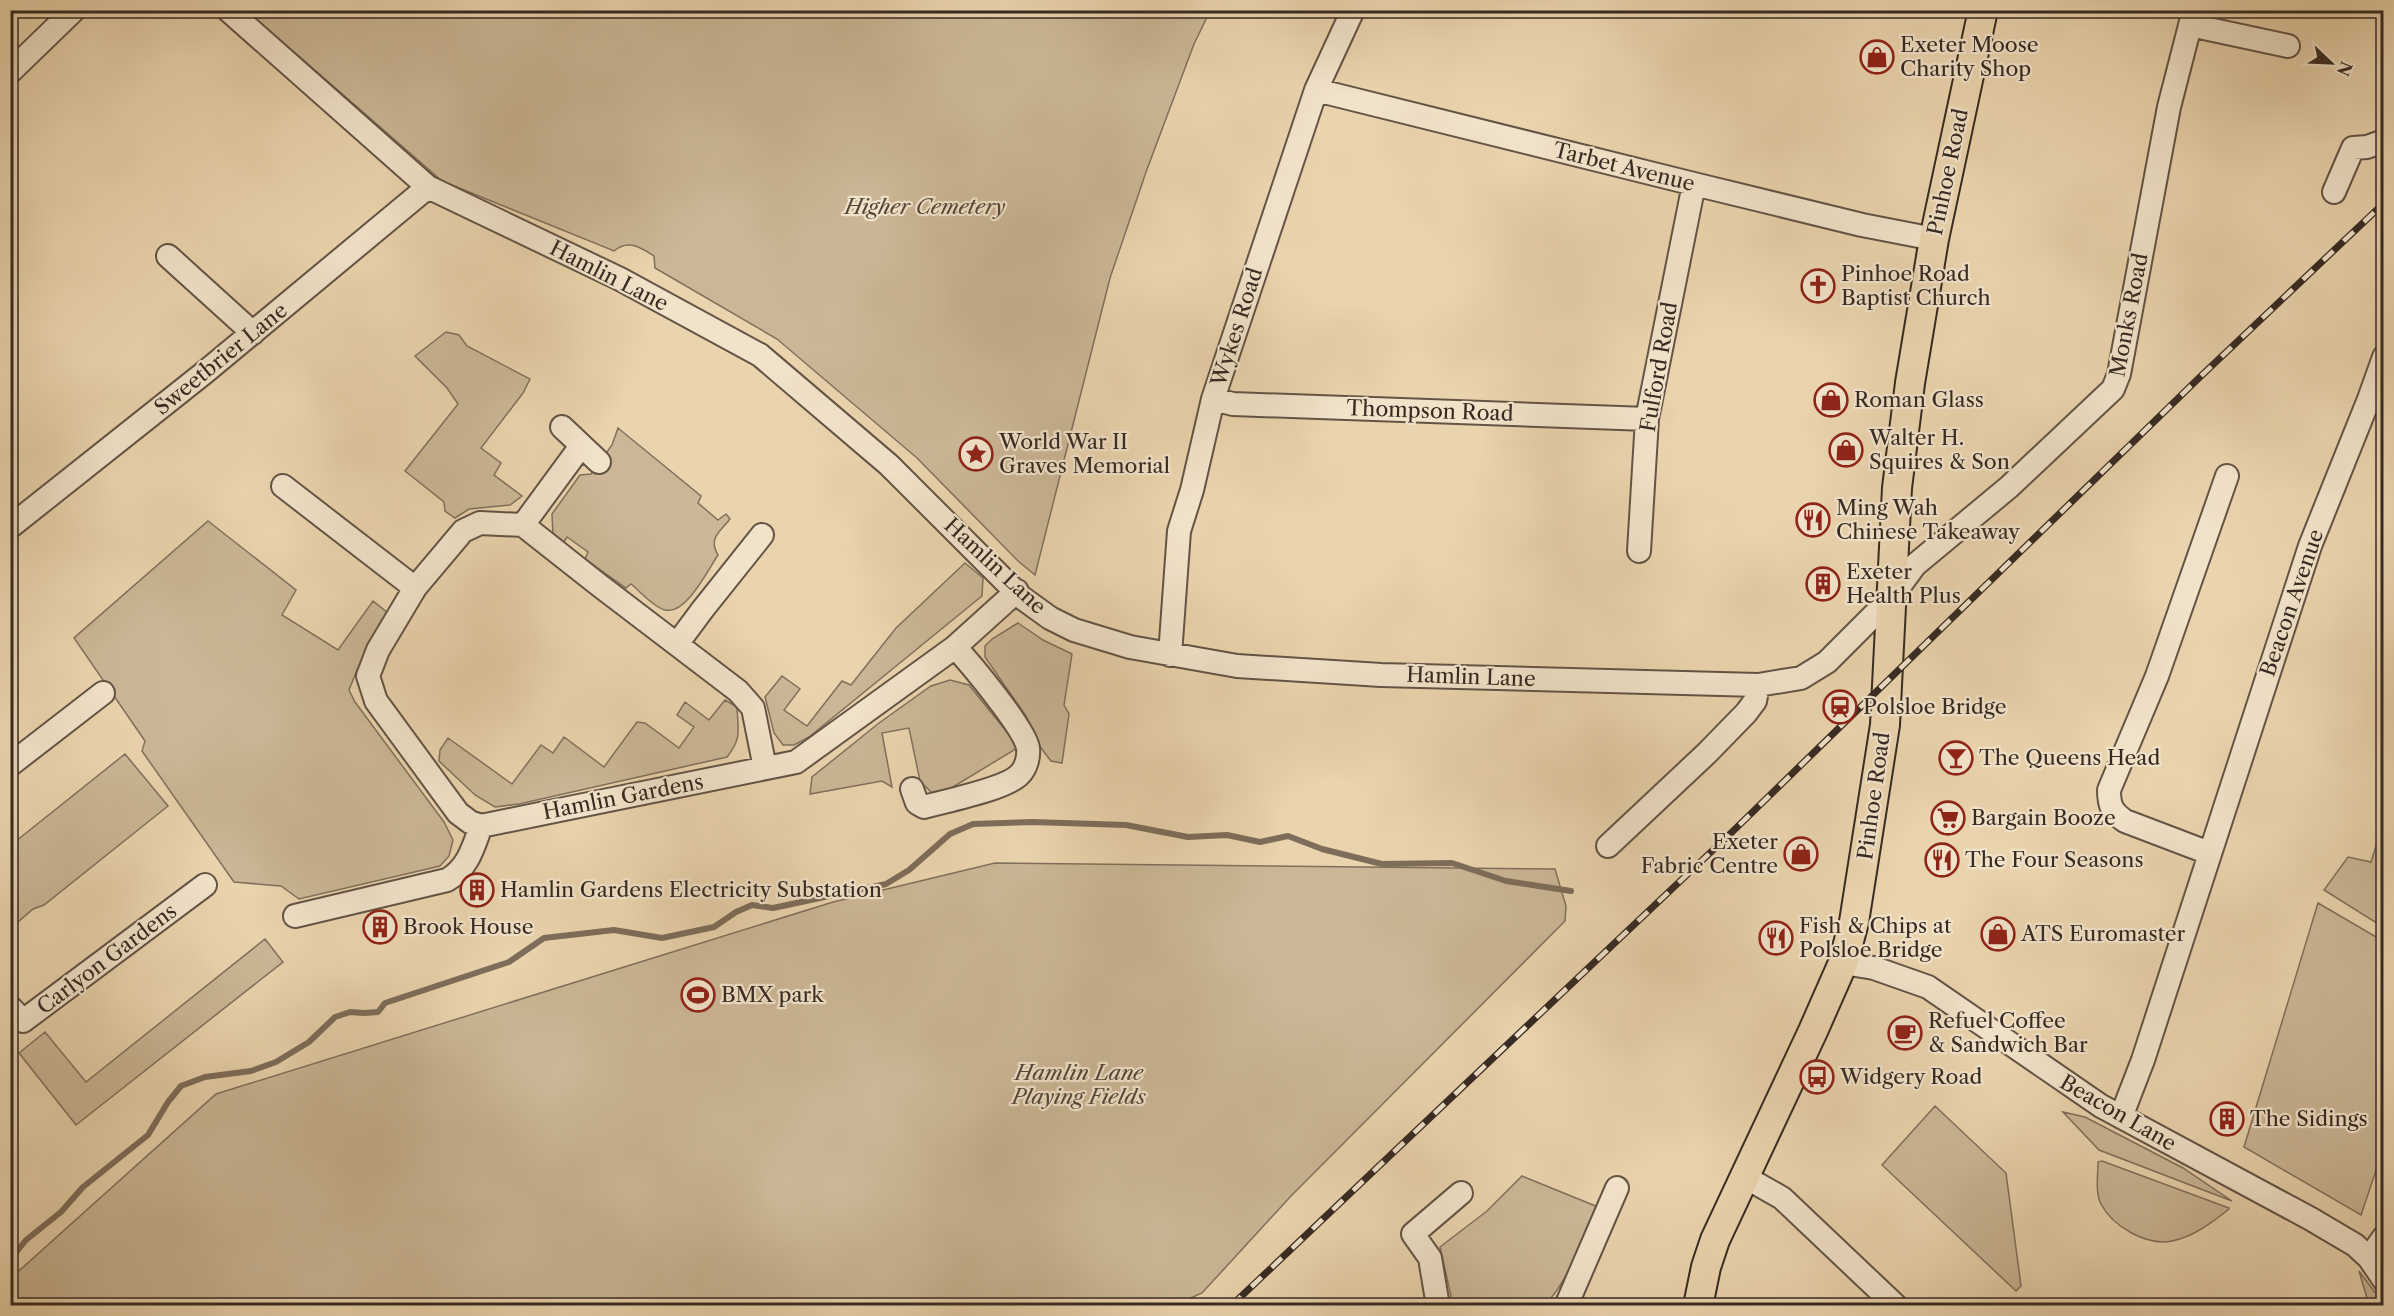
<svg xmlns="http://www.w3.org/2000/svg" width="2394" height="1316" viewBox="0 0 2394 1316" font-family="'Libre Caslon Text',serif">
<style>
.green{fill:#cbb796;stroke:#80705c;stroke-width:1.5}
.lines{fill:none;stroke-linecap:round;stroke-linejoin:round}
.stream{stroke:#7d6d5a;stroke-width:6}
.minor-casing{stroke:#635446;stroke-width:26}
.major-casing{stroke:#362a23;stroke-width:32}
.minor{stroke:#f1e3ca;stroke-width:22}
.major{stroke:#ead4ad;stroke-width:28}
.rail-casing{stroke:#362a23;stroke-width:7}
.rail{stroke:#f1e3ca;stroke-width:4.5;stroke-dasharray:14;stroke-linecap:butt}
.labels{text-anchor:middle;stroke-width:4.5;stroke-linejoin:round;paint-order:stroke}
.poi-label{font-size:21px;fill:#362a23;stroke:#f1e3ca;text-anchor:start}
.street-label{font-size:21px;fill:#362a23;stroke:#f1e3ca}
.park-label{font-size:21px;font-style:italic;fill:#54463a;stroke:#f1e3ca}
</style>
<rect width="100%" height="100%" fill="#ead4ad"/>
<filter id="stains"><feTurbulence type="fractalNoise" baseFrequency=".00333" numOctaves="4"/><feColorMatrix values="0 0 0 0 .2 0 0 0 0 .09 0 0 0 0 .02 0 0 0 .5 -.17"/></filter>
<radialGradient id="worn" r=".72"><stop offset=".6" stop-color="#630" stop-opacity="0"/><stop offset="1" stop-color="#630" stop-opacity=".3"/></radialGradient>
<!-- green -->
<path class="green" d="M247,11H1210L1194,44L1146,172L1110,278L1035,575L1018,561L917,458L777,339L655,268L654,256C640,247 628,239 614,251L442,181Z
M446,332L459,335L467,346L530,379L523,393L481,448L501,463L494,475L522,496L510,505L469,509L455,518L445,511L444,502L405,471L458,404L447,388L415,356Z
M618,428L701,496L698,503L718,520L726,514L730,519C720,532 708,538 718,555C708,570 686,615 665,610C653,607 640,591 631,584L626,588L585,559L588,552L567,537L562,545L553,536L552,514L580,475L591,474L612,445Z
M208,521L296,590L282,615L338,650L373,601L388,613L357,670L349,690L355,702L444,822L453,840L449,856L440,866L299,899L281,886L234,882L142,751L145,741L74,638Z
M965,563L983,578L982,596L809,737L794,745H783L774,733L765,697L782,676L800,689L784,710L807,726L842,681L851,685L896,628Z
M1018,623L1043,640L1072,654L1064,705L1069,714L1062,763L1051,761L1041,748L1026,716L985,657V646L992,639Z
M950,680L969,685L1019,747L943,793H932L920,781L909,728L882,733L892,787L882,781L810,794L812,777L879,723L931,686Z
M725,700L737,707C738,731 742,738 727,757L519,804L495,807L475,795L439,761L440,750L448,738L512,784L541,745L553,753L564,737L604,767L637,722L645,723L679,748L694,727L677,715L685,702L709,720Z
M125,754L168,806L44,905L33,909L11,928V845Z
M2383,824L2384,927H2383L2324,890L2348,857L2371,862Z
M995,863L1555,869L1566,906L1565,921L1291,1196L1202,1293L1175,1305H11V1278L216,1094L833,902Z
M2318,903L2383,941V1150L2361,1215L2244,1147Z
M265,939L283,962L76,1125L19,1053L45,1032L86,1082Z
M1935,1106L2006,1173L2021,1286L2016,1291L1882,1165Z
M2063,1112L2085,1117L2183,1168L2232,1201L2099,1150Z
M2102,1161L2229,1208V1209C2213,1222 2193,1237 2172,1241C2147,1246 2113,1227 2101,1204C2095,1192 2098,1176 2098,1162Z
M1522,1176L1598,1207C1587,1230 1563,1293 1543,1305H1453L1440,1247L1487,1211Z
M2359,1271L2383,1303V1305H2369Z"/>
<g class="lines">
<!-- stream -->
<path class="stream" d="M10,1260L26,1240L61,1212L83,1187L148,1135L168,1102L181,1086L205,1077L251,1071L276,1062L309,1042L335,1017L350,1012L364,1013L378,1012L385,1003L509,962L544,938L614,930L662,938L714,927L736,912L752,905L773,908L886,884L909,870L950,834L973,824L1033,822L1126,825L1188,837L1227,835L1260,842L1288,836L1322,849L1382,864L1452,863L1506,881L1571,891"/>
<defs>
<path id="minor" d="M228,10L428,187L620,279L760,355L889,465L1021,597L1050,618L1074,630L1130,647L1237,666L1381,675L1758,685L1801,678L1827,662L1890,599L1915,565L2009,487L2113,389L2119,374L2169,107L2194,10
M2190,25L2288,46
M10,72L74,10
M1316,90L1694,184L1862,225L1934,239
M2334,192L2353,148L2367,147L2384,141
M168,256L253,333
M1213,399L1233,404L1647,419
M562,427L599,462
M283,486L415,588
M523,525L581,446
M10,527L204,373L428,187
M1639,551L1647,419L1694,184
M677,644L703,609L762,535
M1170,655L1179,531L1192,490L1213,399L1316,90L1353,10
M10,765L103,693
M765,768L753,708L738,691L599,585L523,525L480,523L463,531L415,588L378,650L368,676L376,701L458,813L470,822L481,826C586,804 692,784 796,762L955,647L1017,591
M912,789L917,803L924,807C945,801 1007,789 1020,774C1026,768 1029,757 1028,748C1025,729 971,664 955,647
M1608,846L1707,753L1746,713L1755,701L1758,685
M2209,853L2125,821C2112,812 2109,806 2109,790L2157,676L2227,476
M295,916L447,880C468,868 473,848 481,826
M1843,963L1874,968L1928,987L2101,1106L2311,1219L2355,1245L2369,1258L2384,1280
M10,1007L23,1021L205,885
M2121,1117L2143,1060L2310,546L2369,399L2384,357
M1745,1177L1782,1198L1896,1306
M2369,1258L2384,1237
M1438,1306L1430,1258L1413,1234L1461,1193
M1566,1306L1617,1188"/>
<path id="major" d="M1698,1306L1706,1267L1715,1240L1813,1031L1843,963L1854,922L1885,725L1897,488L1910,383L1934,239L1983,10"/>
</defs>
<!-- minor casing -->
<use href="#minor" class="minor-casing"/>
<!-- major casing -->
<use href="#major" class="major-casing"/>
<!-- minor -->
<use href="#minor" class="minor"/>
<!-- major -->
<use href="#major" class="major"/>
<defs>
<path id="rail" d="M1231,1306L1731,833L2201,376L2384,203"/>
</defs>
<!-- rail casing -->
<use href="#rail" class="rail-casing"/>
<!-- rail -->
<use href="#rail" class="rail"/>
</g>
<!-- icons -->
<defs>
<symbol id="shop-ring" viewBox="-11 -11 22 22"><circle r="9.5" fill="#f1e3ca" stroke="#8f2418" stroke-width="1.5"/><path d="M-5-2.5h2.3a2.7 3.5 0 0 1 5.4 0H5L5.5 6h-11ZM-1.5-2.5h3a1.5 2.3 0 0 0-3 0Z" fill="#8f2418"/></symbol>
<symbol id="church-ring" viewBox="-11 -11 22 22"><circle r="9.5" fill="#f1e3ca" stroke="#8f2418" stroke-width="1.5"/><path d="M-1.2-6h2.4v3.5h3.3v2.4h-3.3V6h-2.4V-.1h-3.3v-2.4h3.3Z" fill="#8f2418"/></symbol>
<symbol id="sight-ring" viewBox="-11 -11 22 22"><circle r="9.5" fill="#f1e3ca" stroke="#8f2418" stroke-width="1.5"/><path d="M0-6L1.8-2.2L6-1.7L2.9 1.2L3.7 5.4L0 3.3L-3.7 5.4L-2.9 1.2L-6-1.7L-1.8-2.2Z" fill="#8f2418"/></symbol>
<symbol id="restaurant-ring" viewBox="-11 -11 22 22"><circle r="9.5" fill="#f1e3ca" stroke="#8f2418" stroke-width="1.5"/><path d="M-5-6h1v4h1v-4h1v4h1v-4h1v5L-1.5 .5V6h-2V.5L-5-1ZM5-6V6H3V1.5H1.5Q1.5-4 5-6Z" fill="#8f2418"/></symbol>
<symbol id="building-ring" viewBox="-11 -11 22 22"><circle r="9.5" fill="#f1e3ca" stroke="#8f2418" stroke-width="1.5"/><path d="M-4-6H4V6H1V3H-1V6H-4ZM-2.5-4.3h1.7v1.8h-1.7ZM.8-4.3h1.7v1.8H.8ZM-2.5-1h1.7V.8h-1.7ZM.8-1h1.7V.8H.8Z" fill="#8f2418"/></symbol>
<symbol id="station-ring" viewBox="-11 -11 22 22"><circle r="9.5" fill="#f1e3ca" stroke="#8f2418" stroke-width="1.5"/><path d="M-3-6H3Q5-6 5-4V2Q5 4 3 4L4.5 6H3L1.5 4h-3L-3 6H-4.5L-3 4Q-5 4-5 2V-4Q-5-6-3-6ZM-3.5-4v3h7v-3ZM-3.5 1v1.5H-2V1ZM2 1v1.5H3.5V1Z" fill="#8f2418"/></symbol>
<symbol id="bar-ring" viewBox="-11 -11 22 22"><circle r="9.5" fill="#f1e3ca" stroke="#8f2418" stroke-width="1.5"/><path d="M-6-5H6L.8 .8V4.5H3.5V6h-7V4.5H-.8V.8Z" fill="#8f2418"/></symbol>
<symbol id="supermarket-ring" viewBox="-11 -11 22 22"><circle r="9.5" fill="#f1e3ca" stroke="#8f2418" stroke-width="1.5"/><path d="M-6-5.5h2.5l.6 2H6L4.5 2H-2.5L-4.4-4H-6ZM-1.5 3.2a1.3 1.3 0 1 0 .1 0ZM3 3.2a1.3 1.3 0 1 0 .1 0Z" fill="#8f2418"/></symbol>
<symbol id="stadium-ring" viewBox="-11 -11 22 22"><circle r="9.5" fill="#f1e3ca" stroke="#8f2418" stroke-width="1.5"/><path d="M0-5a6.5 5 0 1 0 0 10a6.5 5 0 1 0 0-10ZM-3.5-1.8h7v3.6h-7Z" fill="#8f2418"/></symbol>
<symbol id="cafe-ring" viewBox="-11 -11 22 22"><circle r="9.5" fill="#f1e3ca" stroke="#8f2418" stroke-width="1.5"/><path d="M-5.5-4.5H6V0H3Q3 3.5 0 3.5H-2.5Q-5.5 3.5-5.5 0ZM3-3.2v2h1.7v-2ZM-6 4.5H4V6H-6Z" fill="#8f2418"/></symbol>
<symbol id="bus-ring" viewBox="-11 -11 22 22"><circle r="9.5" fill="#f1e3ca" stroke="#8f2418" stroke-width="1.5"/><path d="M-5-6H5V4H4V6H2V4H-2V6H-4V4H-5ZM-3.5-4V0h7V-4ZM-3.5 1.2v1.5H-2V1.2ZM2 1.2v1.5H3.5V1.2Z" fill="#8f2418"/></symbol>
</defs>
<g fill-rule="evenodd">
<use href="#shop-ring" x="1858" y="38" width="38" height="38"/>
<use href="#church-ring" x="1799" y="267" width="38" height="38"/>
<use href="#shop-ring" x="1812" y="381" width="38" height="38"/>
<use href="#shop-ring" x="1827" y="431" width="38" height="38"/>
<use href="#sight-ring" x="957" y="435" width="38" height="38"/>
<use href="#restaurant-ring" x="1794" y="501" width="38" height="38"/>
<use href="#building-ring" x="1804" y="565" width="38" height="38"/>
<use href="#station-ring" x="1821" y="688" width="38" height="38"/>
<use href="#bar-ring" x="1937" y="739" width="38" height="38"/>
<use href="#supermarket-ring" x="1929" y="799" width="38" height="38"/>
<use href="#shop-ring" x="1782" y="835" width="38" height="38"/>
<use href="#restaurant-ring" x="1923" y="841" width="38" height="38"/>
<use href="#building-ring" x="458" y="871" width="38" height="38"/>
<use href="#building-ring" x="361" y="908" width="38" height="38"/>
<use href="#shop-ring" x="1979" y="915" width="38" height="38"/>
<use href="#restaurant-ring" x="1757" y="919" width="38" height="38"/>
<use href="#stadium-ring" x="679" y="976" width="38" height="38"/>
<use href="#cafe-ring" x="1886" y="1014" width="38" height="38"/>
<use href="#bus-ring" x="1798" y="1058" width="38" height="38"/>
<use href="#building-ring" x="2208" y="1100" width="38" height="38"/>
</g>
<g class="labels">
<!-- poi labels -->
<g class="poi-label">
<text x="1900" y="52">Exeter Moose<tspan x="1900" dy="24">Charity Shop</tspan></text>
<text x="1841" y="281">Pinhoe Road<tspan x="1841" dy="24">Baptist Church</tspan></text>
<text x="1854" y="407">Roman Glass</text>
<text x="1869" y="445">Walter H.<tspan x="1869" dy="24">Squires &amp; Son</tspan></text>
<text x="999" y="449">World War II<tspan x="999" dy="24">Graves Memorial</tspan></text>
<text x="1836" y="515">Ming Wah<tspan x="1836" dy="24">Chinese Takeaway</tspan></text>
<text x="1846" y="579">Exeter<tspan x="1846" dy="24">Health Plus</tspan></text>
<text x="1863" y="714">Polsloe Bridge</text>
<text x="1979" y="765">The Queens Head</text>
<text x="1971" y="825">Bargain Booze</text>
<text x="1778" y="849" text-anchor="end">Exeter<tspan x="1778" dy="24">Fabric Centre</tspan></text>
<text x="1965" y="867">The Four Seasons</text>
<text x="500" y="897">Hamlin Gardens Electricity Substation</text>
<text x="1799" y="933">Fish &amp; Chips at<tspan x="1799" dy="24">Polsloe Bridge</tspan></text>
<text x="403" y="934">Brook House</text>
<text x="2021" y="941">ATS Euromaster</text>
<text x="721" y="1002">BMX park</text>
<text x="1928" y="1028">Refuel Coffee<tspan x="1928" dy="24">&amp; Sandwich Bar</tspan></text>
<text x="1840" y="1084">Widgery Road</text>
<text x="2250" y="1126">The Sidings</text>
</g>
<!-- street labels -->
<g class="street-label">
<text transform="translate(1624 167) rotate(14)" y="7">Tarbet Avenue</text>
<text transform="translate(1948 172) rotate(-78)" y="7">Pinhoe Road</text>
<text transform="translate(609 276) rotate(27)" y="7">Hamlin Lane</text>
<text transform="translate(2129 315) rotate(-79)" y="7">Monks Road</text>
<text transform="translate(1237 327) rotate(-72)" y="7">Wykes Road</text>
<text transform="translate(221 359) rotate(-39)" y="7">Sweetbrier Lane</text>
<text transform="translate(1659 367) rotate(-80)" y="7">Fulford Road</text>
<text transform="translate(1430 411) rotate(2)" y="7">Thompson Road</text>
<text transform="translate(995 566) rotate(43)" y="7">Hamlin Lane</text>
<text transform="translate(2292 603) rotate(-71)" y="7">Beacon Avenue</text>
<text transform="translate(1471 677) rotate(2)" y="7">Hamlin Lane</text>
<text transform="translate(1874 796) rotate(-82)" y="7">Pinhoe Road</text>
<text transform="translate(623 797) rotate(-11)" y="7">Hamlin Gardens</text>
<text transform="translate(107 959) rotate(-37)" y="7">Carlyon Gardens</text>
<text transform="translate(2118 1113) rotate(30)" y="7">Beacon Lane</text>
</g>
<!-- park labels -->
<g class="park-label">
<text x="925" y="214">Higher Cemetery</text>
<text x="1079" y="1080">Hamlin Lane<tspan x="1079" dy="24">Playing Fields</tspan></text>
</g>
</g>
<!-- margin -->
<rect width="2394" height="1316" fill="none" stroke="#ead4ad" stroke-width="36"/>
<rect x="12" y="12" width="2370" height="1292" fill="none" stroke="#362a23" stroke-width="3"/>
<rect x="18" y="18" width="2358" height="1280" fill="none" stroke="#362a23" stroke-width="1.5"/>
<!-- north arrow -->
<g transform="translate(2331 63) rotate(113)" stroke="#f1e3ca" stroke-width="4.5" paint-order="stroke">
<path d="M0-4.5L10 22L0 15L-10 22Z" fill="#362a23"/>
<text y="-9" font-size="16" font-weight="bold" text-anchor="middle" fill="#362a23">N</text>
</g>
<rect width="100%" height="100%" filter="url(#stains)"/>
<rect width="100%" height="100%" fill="url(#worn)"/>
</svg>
